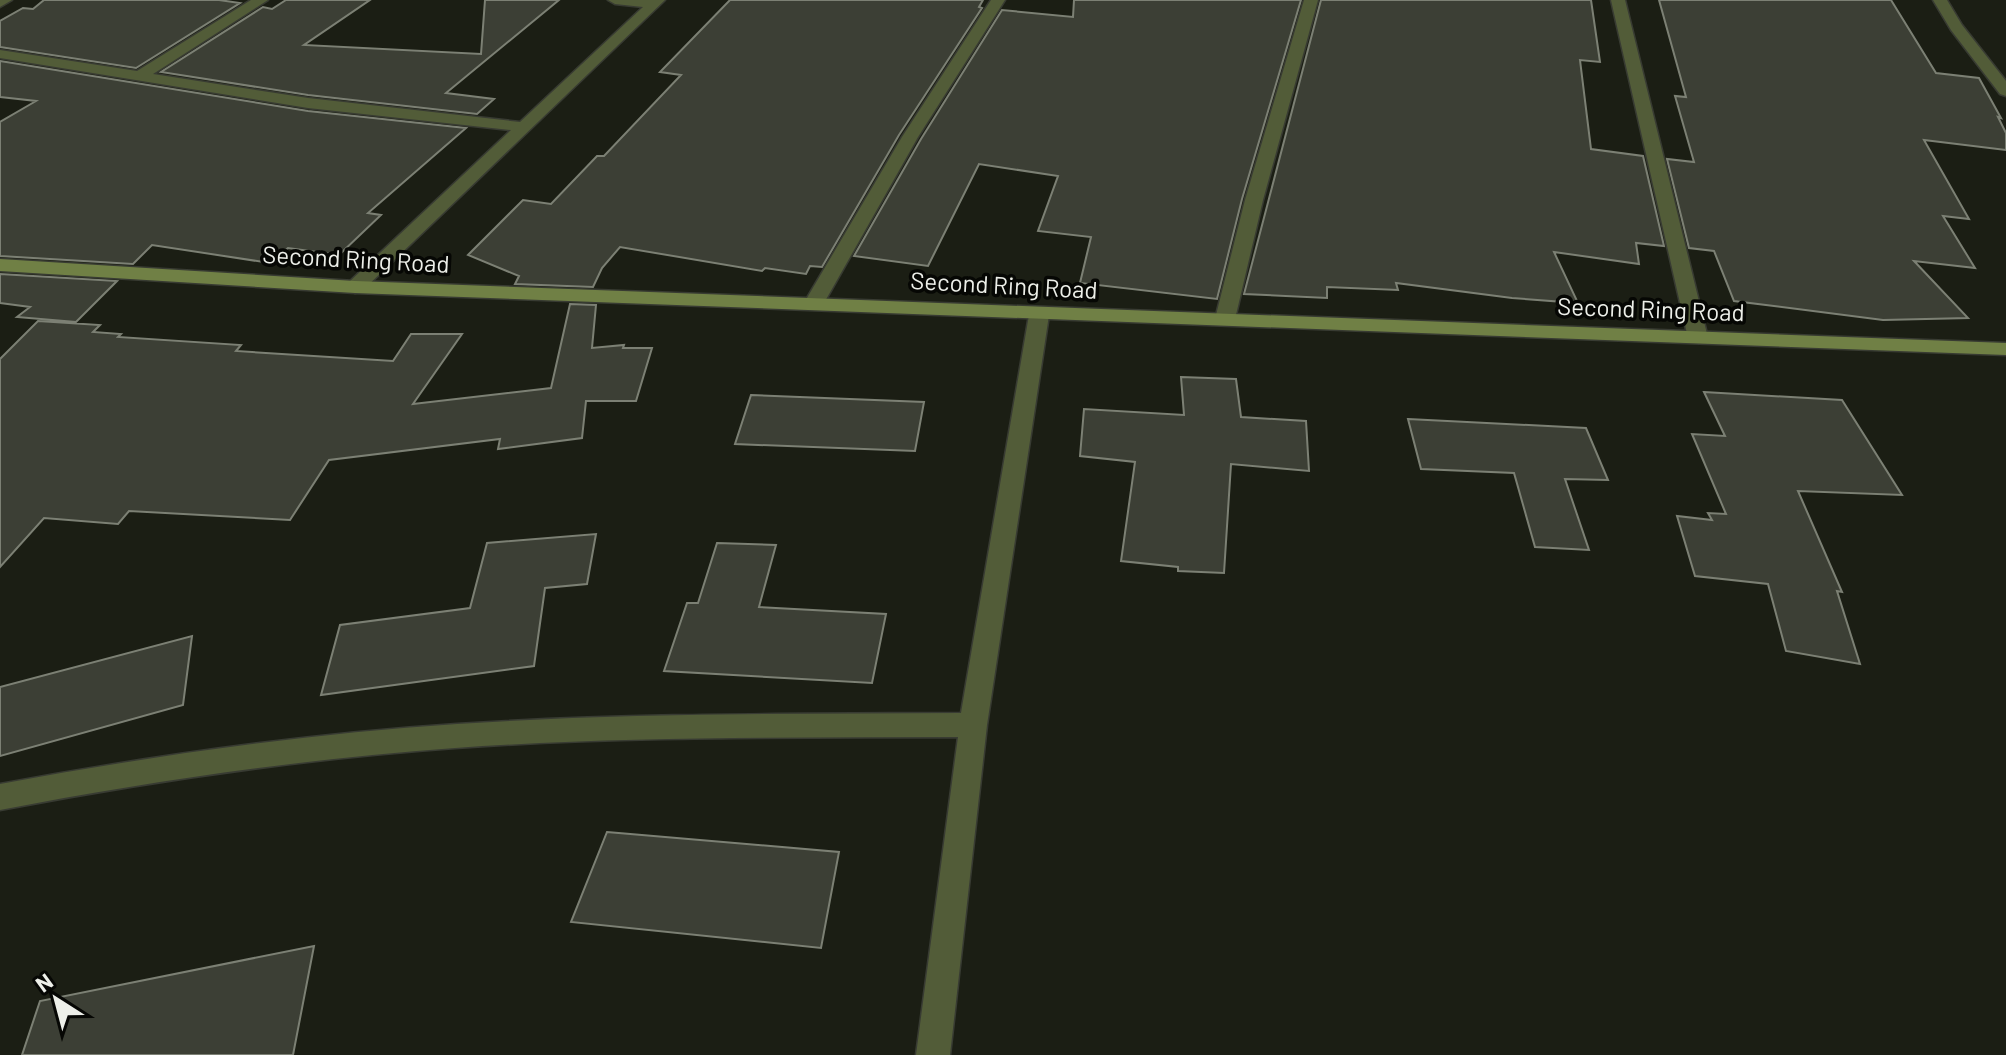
<svg xmlns="http://www.w3.org/2000/svg" width="2006" height="1055" viewBox="0 0 2006 1055" font-family="Barlow,sans-serif">
<style>
.building{fill:#3c3f35;stroke:#7c8074;stroke-width:2}
.lines{fill:none;stroke-linecap:round;stroke-linejoin:round}
.street-casing{stroke:#383b32;stroke-width:3}
.secondary-casing{stroke:#383b32;stroke-width:3}
.street{fill:#525c38;fill-rule:evenodd}
.secondary{fill:#708045;fill-rule:evenodd}
.labels{text-anchor:middle;stroke-width:7;stroke-linejoin:round;paint-order:stroke}
.street-label{font-size:24px;fill:#edefe9;stroke:#060704}
</style>
<rect width="100%" height="100%" fill="#1b1e14"/>
<!-- building -->
<path class="building" d="M44,0H219L240,3L136,68L0,47V21L23,8L33,9Z
M286,0H370L304,45L481,54L485,0H559L446,93L494,99L477,114L308,95L161,72L263,7L272,9Z
M730,0H983L979,7L982,8L899,135L822,267L810,266L806,274L765,268L762,271L620,247L602,268L593,287L515,284L519,276L468,255L523,200L551,204L597,156H604L681,75L660,72Z
M1074,0H1301L1242,199L1217,299L1080,283L1091,237L1038,231L1058,176L979,164L928,266L854,256L921,139L1002,10L1073,17Z
M1321,0H1591L1600,62L1580,60L1591,149L1643,156L1664,246L1636,243L1639,264L1554,252L1578,303L1512,298L1396,283L1398,290L1327,287V298L1244,294Z
M1659,0H1891L1936,73L1979,78L2001,118L1998,117L2006,133V150L1924,140L1969,219L1943,216L1975,268L1914,261L1968,318L1883,320L1734,301L1714,251L1689,248L1667,159L1694,162L1675,96L1686,97Z
M0,61L308,111L466,128L368,213L381,215L339,255L288,248L270,263L152,245L133,264L0,256V122L36,101L0,97Z
M0,274L117,281L76,322L17,317L30,307L0,303Z
M570,304L596,305L592,348L624,345L623,348H652L636,401H586L582,438L498,449L500,439L329,460L290,520L129,511L118,524L44,518L0,567V359L38,321L100,325L93,332L121,334L118,337L241,345L236,351L393,361L411,334H462L413,404L551,388Z
M1181,377L1236,379L1241,417L1306,421L1309,471L1231,464L1224,573L1178,571V567L1121,561L1135,462L1080,456L1084,409L1184,415Z
M1704,392L1842,400L1902,495L1798,491L1842,592L1837,591L1860,664L1786,651L1768,584L1695,576L1677,516L1712,520L1708,513L1726,514L1692,434L1725,436Z
M751,395L924,402L915,451L735,444Z
M1408,419L1586,428L1608,480L1565,479L1589,550L1535,547L1514,473L1421,469Z
M596,534L587,584L545,588L534,666L321,695L340,625L470,608L487,543Z
M717,543L776,545L759,607L886,614L872,683L664,671L687,603H698Z
M192,636L183,705L0,756V687Z
M607,832L839,852L821,948L571,922Z
M314,946L293,1055H22L40,1001Z"/>
<g class="lines">
<defs>
<path id="street" d="M0,0H12L0,7Z
M251,0H268L153,74L308,98L520,122L643,7L615,4L608,0H665L362,291L355,293L345,287L348,283L511,130L308,108L0,58V50L137,71Z
M991,0H1005L918,137L824,303L821,307H807L804,303L902,137Z
M1304,0H1318L1263,200L1235,319L1232,323H1218L1215,319L1245,200Z
M1611,0H1625L1708,338L1705,342H1691L1688,338Z
M1933,0H1947L1962,25L2006,81V96L2000,94L1951,30Z
M1039,309L1049,315L987,725L950,1055H916L958,737C790,738 622,736 455,748C302,759 151,781 0,810V784C151,756 304,734 457,724C625,713 793,714 961,713L1029,315Z"/>
<path id="secondary" d="M0,259L355,281L2006,343V355L355,293L0,271Z"/>
</defs>
<!-- street casing -->
<use href="#street" class="street-casing"/>
<!-- secondary casing -->
<use href="#secondary" class="secondary-casing"/>
<!-- street -->
<use href="#street" class="street"/>
<!-- secondary -->
<use href="#secondary" class="secondary"/>
</g>
<g class="labels">
<!-- street labels -->
<g class="street-label">
<text transform="translate(356 260) rotate(3)" y="8">Second Ring Road</text>
<text transform="translate(1004 286) rotate(3)" y="8">Second Ring Road</text>
<text transform="translate(1651 310) rotate(2)" y="8">Second Ring Road</text>
</g>
</g>
<!-- north arrow -->
<g transform="translate(56 999) rotate(324)" stroke="#060704" stroke-width="6" paint-order="stroke">
<path d="M0-6L14 30L0 20L-14 30Z" fill="#edefe9"/>
<text y="-12" font-size="22" font-weight="bold" text-anchor="middle" fill="#edefe9">N</text>
</g>
</svg>
